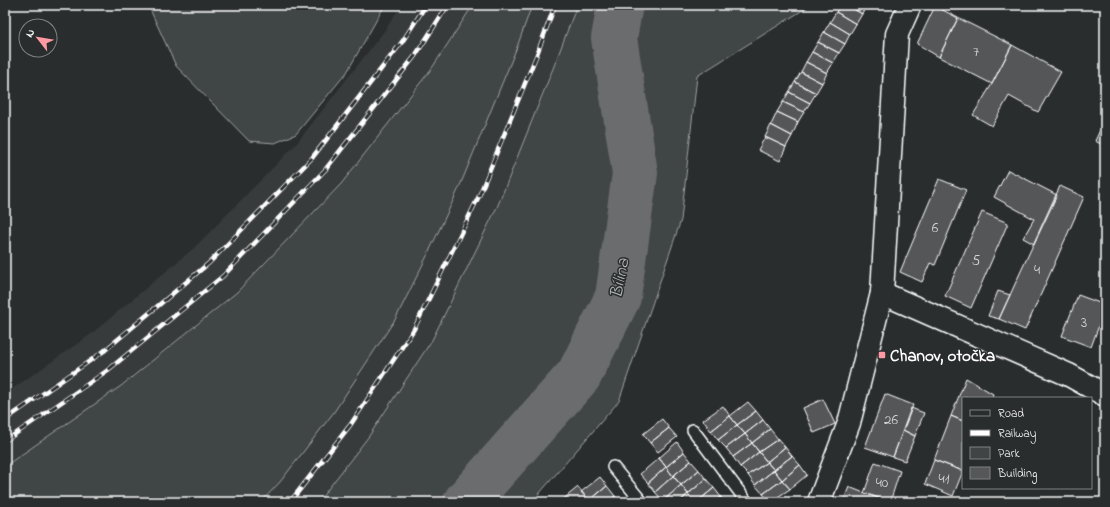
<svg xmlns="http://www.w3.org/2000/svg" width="1110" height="507" viewBox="0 0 1110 507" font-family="'Indie Flower',sans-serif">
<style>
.built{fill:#373a3b}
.green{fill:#414445;stroke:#a0a2a2}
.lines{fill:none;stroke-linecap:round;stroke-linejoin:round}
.river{stroke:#6a6c6d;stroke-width:46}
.building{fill:#555758;stroke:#fff}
.service-casing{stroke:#fff;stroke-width:14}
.minor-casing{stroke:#fff;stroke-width:25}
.tertiary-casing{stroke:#fff;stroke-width:25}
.service{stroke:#2a2d2e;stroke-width:11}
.minor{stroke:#2a2d2e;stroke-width:22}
.tertiary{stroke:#2a2d2e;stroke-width:22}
.rail-casing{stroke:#fff;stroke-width:4.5}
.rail{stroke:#2a2d2e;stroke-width:3;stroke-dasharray:9;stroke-linecap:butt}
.poi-dot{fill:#ff9aa2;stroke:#2a2d2e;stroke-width:1.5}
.labels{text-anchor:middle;stroke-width:3;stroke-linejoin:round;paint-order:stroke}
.number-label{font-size:15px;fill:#d4d5d5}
.poi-label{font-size:17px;font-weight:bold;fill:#fff;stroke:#2a2d2e;text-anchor:start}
.water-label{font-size:18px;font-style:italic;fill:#b4b6b6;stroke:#2a2d2e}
</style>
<rect width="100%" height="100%" fill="#2a2d2e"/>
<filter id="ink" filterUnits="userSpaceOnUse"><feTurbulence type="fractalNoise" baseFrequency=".025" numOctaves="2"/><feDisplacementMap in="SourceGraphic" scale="8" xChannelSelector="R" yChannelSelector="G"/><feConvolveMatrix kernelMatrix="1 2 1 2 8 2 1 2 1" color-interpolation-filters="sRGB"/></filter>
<g filter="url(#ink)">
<!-- built -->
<path class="built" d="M401,5H473L432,68L341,184L237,292L121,386L5,466V394L91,334L195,247L296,144L385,30Z
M532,5H577L556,61L498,205L432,340L369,436L318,502H261L280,482L517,47Z"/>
<!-- green -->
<path class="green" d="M148,5H385L347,72L296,134L275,143L249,141L176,66Z
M473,5H532L517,47L459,188L426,258L396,318L334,412L280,482L261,502H5V466L121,386L237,292L341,184L432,68Z
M577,5H811L697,76L681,220L619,401L532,502H318L369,436L432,340L498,205L556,61Z"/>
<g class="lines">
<!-- river -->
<path class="river" d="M466,502L579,375L618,297L635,173L614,38L620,5"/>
</g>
<!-- building -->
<path class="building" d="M840,5H847L862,14L856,24L836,12Z
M847,5H867L862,14Z
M935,6L958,18L939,57L917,44Z
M836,12L856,24L850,34L830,22Z
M958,18L1012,45L992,84L939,57Z
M830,22L850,34L845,44L824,32Z
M824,32L845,44L839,53L818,42Z
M818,42L839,53L833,63L812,52Z
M1012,45L1061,72L1038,112L1009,96L992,126L973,115L992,84Z
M812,52L833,63L827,73L806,62Z
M806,62L827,73L822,83L801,72Z
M801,72L822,83L816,93L795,82Z
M795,82L816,93L810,103L789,92Z
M789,92L810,103L804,112L783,102Z
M783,102L804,112L798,122L777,112Z
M777,112L798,122L792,136L771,125Z
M1105,119V146L1095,141Z
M771,125L792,136L786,147L765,137Z
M765,137L786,147L780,161L758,150Z
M1008,170L1057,195L1034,244L1023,238L1034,219L994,197Z
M939,179L966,190L935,265L930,263L922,282L900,272Z
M1060,186L1084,197L1025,330L999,319Z
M1105,209V220L1101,218Z
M982,212L1008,223L971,308L945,296Z
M998,291L1010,295L999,319L988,316Z
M1078,295L1105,305V309L1091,347L1062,336Z
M966,378L993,394L992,398H963V421L951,416Z
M885,394L913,405L893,457L865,447Z
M823,399L835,424L814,433L803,408Z
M748,402L756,411L737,425L730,416Z
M723,406L730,416L711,431L703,420Z
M911,408L924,413L915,436L903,430Z
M756,411L763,420L745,434L737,425Z
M730,416L737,425L718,440L711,431Z
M951,416L963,421V471L934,460Z
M662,419L669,428L650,443L643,434Z
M763,420L770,429L752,443L745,434Z
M737,425L745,434L726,448L718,440Z
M669,428L677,437L658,452L650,443Z
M770,429L778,439L759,452L752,443Z
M903,430L915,436L905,461L893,457Z
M745,434L752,443L733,457L726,448Z
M778,439L785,447L767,462L759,452Z
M677,442L684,452L666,467L659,458Z
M752,443L759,452L740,467L733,457Z
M785,447L792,456L774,470L767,462Z
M684,452L691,461L673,476L666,467Z
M759,452L767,462L748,475L740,467Z
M792,456L800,465L782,480L774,470Z
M659,458L666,467L648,483L640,474Z
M934,460L963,471L953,496L925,484Z
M691,461L699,470L681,485L673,476Z
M767,462L774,470L755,485L748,475Z
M875,462L900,471L890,502L864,493Z
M800,465L807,475L790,489L782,480Z
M666,467L673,476L655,492L648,483Z
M699,470L706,479L688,494L681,485Z
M774,470L782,480L763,494L755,485Z
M673,476L681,485L663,501L655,492Z
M600,477L607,486L589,501L581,492Z
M706,479L714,488L697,502H694L688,494Z
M782,480L790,489L770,502L763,494Z
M681,485L688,494L679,502H664L663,501Z
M607,486L615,496L607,502H590L589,501Z
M578,487L587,498L582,502H560Z
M849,487L864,493L890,502H843Z
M714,488L721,497L715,502H697Z
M688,494L694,502H679Z
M615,496L620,502H607Z
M721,497L725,502H715Z"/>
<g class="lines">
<defs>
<path id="service" d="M693,430L747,502
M613,467L642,502"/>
<path id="minor" d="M882,293L1069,375L1105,395"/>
<path id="tertiary" d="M819,502L849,423L882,293L897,34L910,5"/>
</defs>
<!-- service casing -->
<use href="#service" class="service-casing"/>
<!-- minor casing -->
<use href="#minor" class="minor-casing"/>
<!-- tertiary casing -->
<use href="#tertiary" class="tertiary-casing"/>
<!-- service -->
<use href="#service" class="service"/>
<!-- minor -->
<use href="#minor" class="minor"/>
<!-- tertiary -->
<use href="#tertiary" class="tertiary"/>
<defs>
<path id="rail" d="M5,420L104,351L209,263L312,158L402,42L426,5
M5,441L108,370L223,276L325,170L415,56L448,5
M290,502L351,424L414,329L479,196L537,54L555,5"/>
</defs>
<!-- rail casing -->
<use href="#rail" class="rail-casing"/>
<!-- rail -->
<use href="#rail" class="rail"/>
</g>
</g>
<!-- markers -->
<rect class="poi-dot" x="878" y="351" width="8" height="8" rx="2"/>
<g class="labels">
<!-- number labels -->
<g class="number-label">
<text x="976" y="56">7</text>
<text x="935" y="232">6</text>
<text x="976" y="265">5</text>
<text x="1037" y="274">4</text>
<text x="1084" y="327">3</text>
<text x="891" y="424">26</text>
<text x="944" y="483">41</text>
<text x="882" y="487">40</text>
</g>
<!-- poi labels -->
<g class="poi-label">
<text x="890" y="361">Chanov, otočka</text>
</g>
<!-- water labels -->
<g class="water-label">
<text transform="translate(619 278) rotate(-79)" y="6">Bílina</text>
</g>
</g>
<!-- margin -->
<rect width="1110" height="507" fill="none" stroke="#2a2d2e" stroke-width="20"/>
<rect x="10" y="10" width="1090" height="487" fill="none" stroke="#fff" stroke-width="1.5" filter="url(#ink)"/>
<!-- legend -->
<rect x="962" y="397" width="130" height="92" fill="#2a2d2e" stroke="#7f8182"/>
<rect x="970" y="410" width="20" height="6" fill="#2a2d2e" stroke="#7f8182"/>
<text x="998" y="417" font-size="12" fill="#ffffff">Road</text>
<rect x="970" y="430" width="20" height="6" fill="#ffffff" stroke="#7f8182"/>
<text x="998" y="437" font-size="12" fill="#ffffff">Railway</text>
<rect x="970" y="447" width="20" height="12" fill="#414445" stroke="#7f8182"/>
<text x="998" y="457" font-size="12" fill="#ffffff">Park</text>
<rect x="970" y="467" width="20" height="12" fill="#555758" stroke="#7f8182"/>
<text x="998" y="477" font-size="12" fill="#ffffff">Building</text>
<!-- north arrow -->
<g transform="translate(38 38) rotate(301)"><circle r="19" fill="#2a2d2e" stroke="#7f8182"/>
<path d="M0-3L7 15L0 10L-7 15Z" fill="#ff9aa2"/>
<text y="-6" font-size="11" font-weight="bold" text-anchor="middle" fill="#ffffff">N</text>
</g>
</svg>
